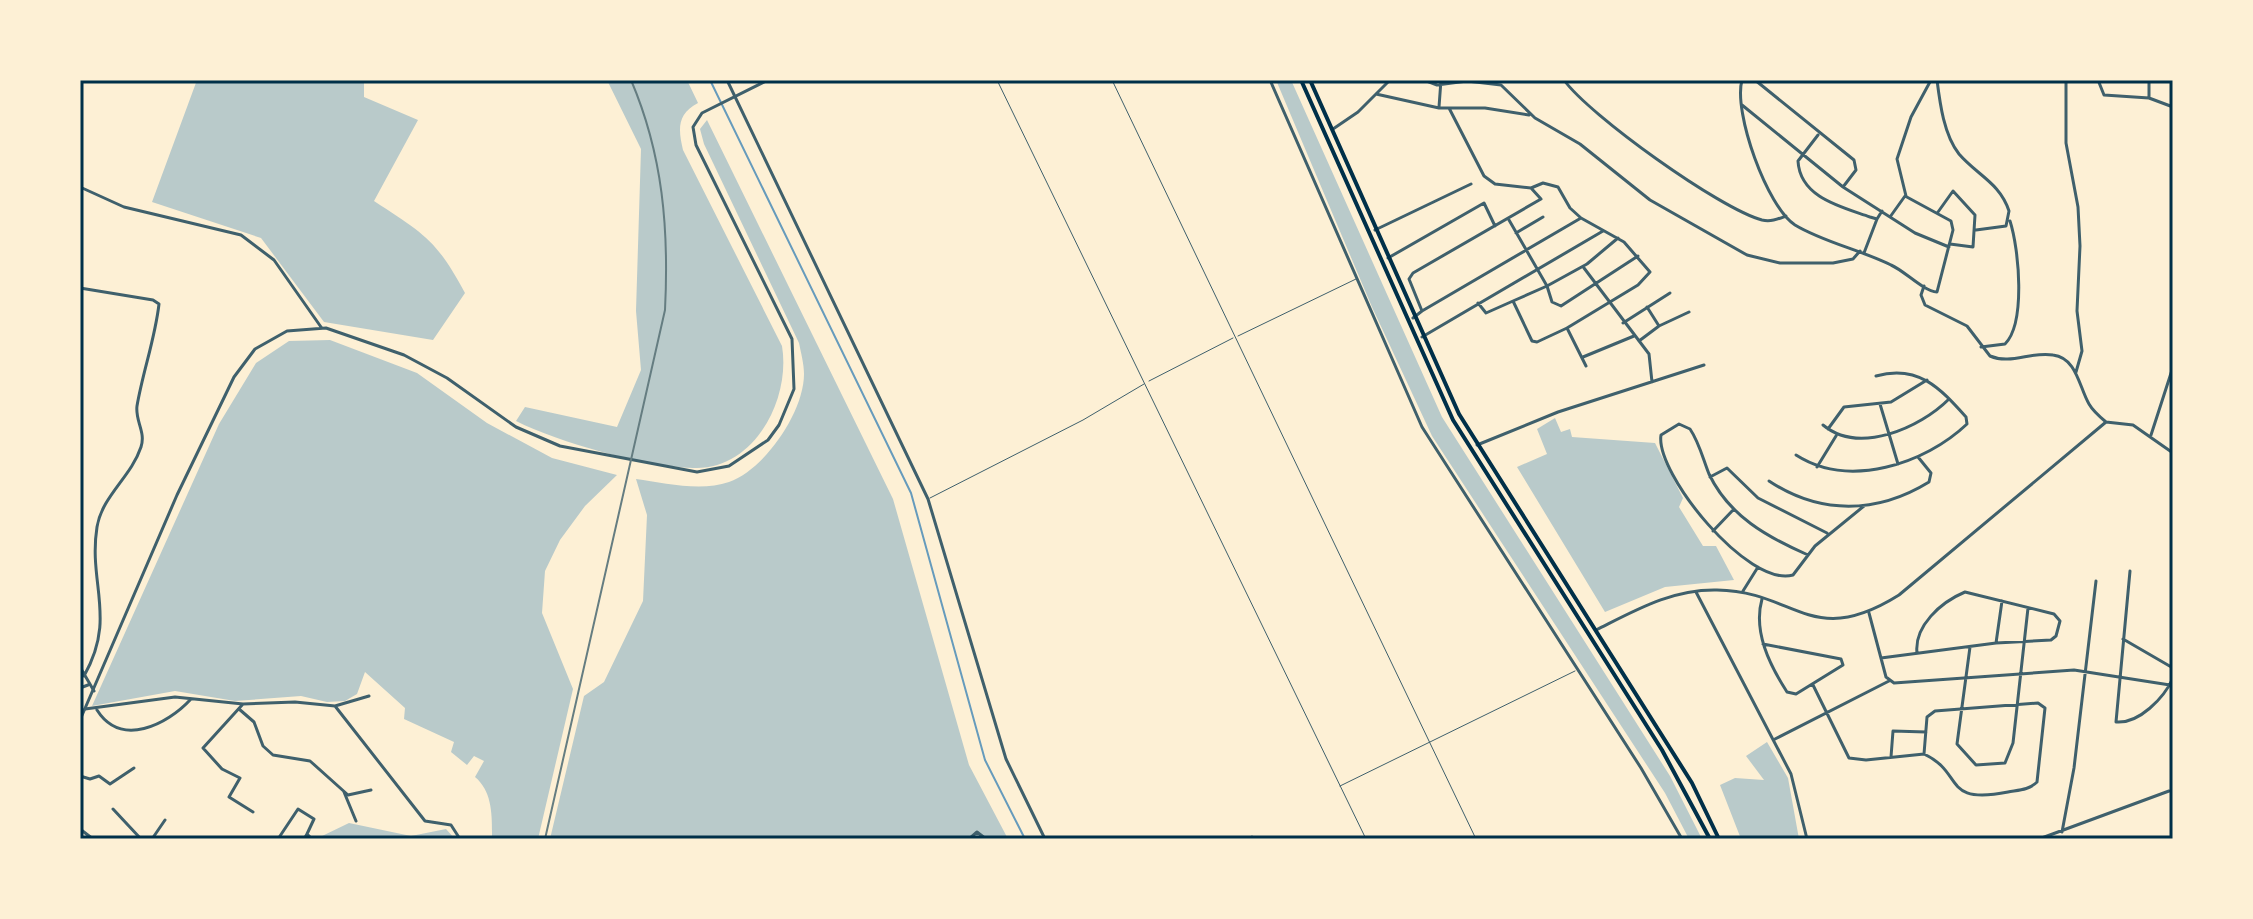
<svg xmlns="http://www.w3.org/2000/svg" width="2253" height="919" viewBox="0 0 2253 919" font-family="Lora,serif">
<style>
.green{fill:#b9caca}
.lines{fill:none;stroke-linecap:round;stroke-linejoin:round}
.stream{stroke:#669bbc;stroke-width:2}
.service{stroke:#3f606c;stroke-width:1}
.minor{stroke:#3f606c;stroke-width:3}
.tertiary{stroke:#3f606c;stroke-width:3}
.trunk{stroke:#003049;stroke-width:4}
.rail{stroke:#657d81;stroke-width:2}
.neatline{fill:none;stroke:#003049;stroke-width:3}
</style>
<rect width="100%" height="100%" fill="#fdf0d5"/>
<!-- green -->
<path class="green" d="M197,80H364V97L418,120L374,201C424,234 436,239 465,293L433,340L324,322L261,238L152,202Z
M607,80H687L698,103C677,114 678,129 683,150L782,346C791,399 754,471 693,468C643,466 560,443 516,421L525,407L617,427L641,370L636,311L641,149Z
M1276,80H1291L1442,417L1670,776L1702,839H1689L1665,793L1432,436L1372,307Z
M707,120L893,499L969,765L1008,839H550L584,696L604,682L643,601L647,515L636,479C664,483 701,492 729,482C765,469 804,412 804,374C804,364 801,353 799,343L704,144L700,129Z
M330,340L417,373L487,423L552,458L617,475L585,506L560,540L545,571L542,613L573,689L538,839H492C492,817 493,792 475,777L484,761L474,756L467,765L451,752L454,742L404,719L405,708L365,672L357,694L345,701L327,702L301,696L235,701L175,691L92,706L219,424L256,363L289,341Z
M1555,418L1561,432L1570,429L1572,437L1655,443L1683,498L1679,507L1703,546H1716L1734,580L1665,587L1605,612L1517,467L1547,454L1537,429Z
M1767,742L1788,778L1799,839H1741L1720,785L1735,778L1764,780L1746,756Z
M349,823L411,836L446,829L455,839L320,837Z"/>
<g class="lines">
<!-- stream -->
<path class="stream" d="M710,80L911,493L985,760L1025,839"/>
<!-- service -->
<path class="service" d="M997,80L1366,839
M1112,80L1476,839
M1238,336L1356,279
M1149,381L1233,338
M930,498L1083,420L1144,384
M1340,786L1575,671
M1245,839L1252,836"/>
<!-- minor -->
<path class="minor" d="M727,80L928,499L1006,759L1045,839
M1424,80L1437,85L1467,81L1501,85L1535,118L1580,144L1650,200L1747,255L1780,263H1833L1853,259L1860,251
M1564,80C1589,115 1720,209 1762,220C1771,222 1778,219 1786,216
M1742,80C1733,112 1767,207 1795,225C1823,242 1861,250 1891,265C1905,271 1923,291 1937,292L1953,230L1951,221L1905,196L1890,217
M1755,80L1854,160L1856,170L1843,187
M1937,80C1940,104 1944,135 1959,154C1977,175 2000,183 2009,211L2006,226L1976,230
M2066,80V143L2078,207L2080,246L2077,311L2082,351L2076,372
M2098,80L2104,95L2149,98
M2149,80V98L2173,107
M1376,94L1439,108H1485L1529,115
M1742,105L1843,187L1915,233L1949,247
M1439,107L1441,80
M1333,129L1358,112L1390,80
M1818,135L1798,161C1800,198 1842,207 1870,217L1877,219L1882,211
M1531,188L1543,183L1558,187L1570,208L1581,218
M1906,196L1897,159L1911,117L1931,80
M1938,212L1953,191L1975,215L1973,247L1950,244
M1509,220L1547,286L1587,264L1618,238
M1375,230L1471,184
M1516,233L1543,217
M1864,253L1877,219
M1388,258L1484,203L1495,226
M1584,268L1649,354L1652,382
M1924,286L1921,295L1925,305L1967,326L1990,356C2011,365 2031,351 2053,355C2077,358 2079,387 2089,404C2093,411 2100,417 2106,422
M80,288L153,300L159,304C155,339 143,371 137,406C135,421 146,432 141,447C131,477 102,496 97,527C88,584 117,618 84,676
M1478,303L1486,313L1513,301
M1647,307L1659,326
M1422,311L1581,218L1624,242L1650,272L1638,285L1567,328L1586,366
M1413,318L1422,311L1409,279L1413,273L1541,199L1531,188L1495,184L1484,176L1449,108
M1623,323L1670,293
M1567,328L1537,342L1532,341L1513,301L1547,286L1552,302L1561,306L1638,256
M1422,337L1603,231
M1639,341L1659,326L1689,312
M1981,347L2005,344C2026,323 2019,249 2010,221
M1583,357L1634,336
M1880,404L1898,464
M1823,425C1859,455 1920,428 1949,399
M1828,429L1844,407L1891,402L1927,380
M2151,435L2173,367
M1477,445L1558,412L1704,365
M1796,455C1849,489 1925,464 1967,424L1966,417C1940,388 1918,364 1876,376
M1817,467L1836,436
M1710,477L1727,468L1758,498L1827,533
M1769,481C1820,515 1877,514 1929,482L1931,473L1918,457
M1713,531L1734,509
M1808,555C1767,537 1729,516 1709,474C1703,459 1699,442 1690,429L1679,424L1661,435C1655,473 1748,588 1793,575L1815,546L1864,506
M2130,571L2116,722C2139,724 2164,698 2173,678
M1743,591L1758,567
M1696,592L1791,774L1807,839
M1762,599C1753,631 1769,664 1787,692L1796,694L1843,665L1841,659L1763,644
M1869,613L1886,677L1894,683L2074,670L2170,685
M1596,630C1636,610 1672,589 1717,590C1796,591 1811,650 1899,595L2106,422L2133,425L2173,453
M2123,639L2173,668
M1996,643L2002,601
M1970,647L1957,744L1976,765L2005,763L2013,743L2028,608
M1881,658L1996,643L2051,640L2056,636L2060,621L2054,614L1965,592C1941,602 1914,626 1917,653
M80,667L94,691
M1813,685L1849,758L1866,760L1924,754C1965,773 1941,805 2008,792C2019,790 2029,790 2037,782L2045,708L2038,703L1935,711L1927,717L1924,754
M80,688L88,685
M243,704L203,748L222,769L240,778L229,797L253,812
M335,706L425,821L451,825L460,839
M85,709L175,697L243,704L295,702L335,706L369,696
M239,709L254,722L263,746L273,755L310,761L348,795L371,790
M97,710C121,748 167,725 191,699
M1775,739L1889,681
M1891,757L1893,731L1926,732
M80,776L90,779L99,776L110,784L134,768
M344,792L356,821
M113,809L141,839
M80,829L93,839
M2062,832L2074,768L2096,581
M152,839L165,820
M278,839L298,809L314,819L307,834
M304,839L307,834L312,839
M969,839L977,832L986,839
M2039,839L2169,791
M2166,839H2167"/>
<!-- tertiary -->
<path class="tertiary" d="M1270,80L1422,427L1641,768L1682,839
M80,187L124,207L241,235L274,260L321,327
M80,720L177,495L234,377L255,349L287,331L326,328L404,355L447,378L516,427L560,446L697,472L729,466L768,440L779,425L794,389L792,339L696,145L693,127L702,113L768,80"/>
<!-- trunk -->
<path class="trunk" d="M1301,80L1453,420L1662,750L1710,839
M1310,80L1459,414L1692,783L1719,839"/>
<!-- rail -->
<path class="rail" d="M545,839L665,310C669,229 663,155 631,80"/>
</g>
<!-- border -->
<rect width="2253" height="919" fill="none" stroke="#fdf0d5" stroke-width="164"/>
<rect x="82" y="82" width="2089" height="755" class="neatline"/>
</svg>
